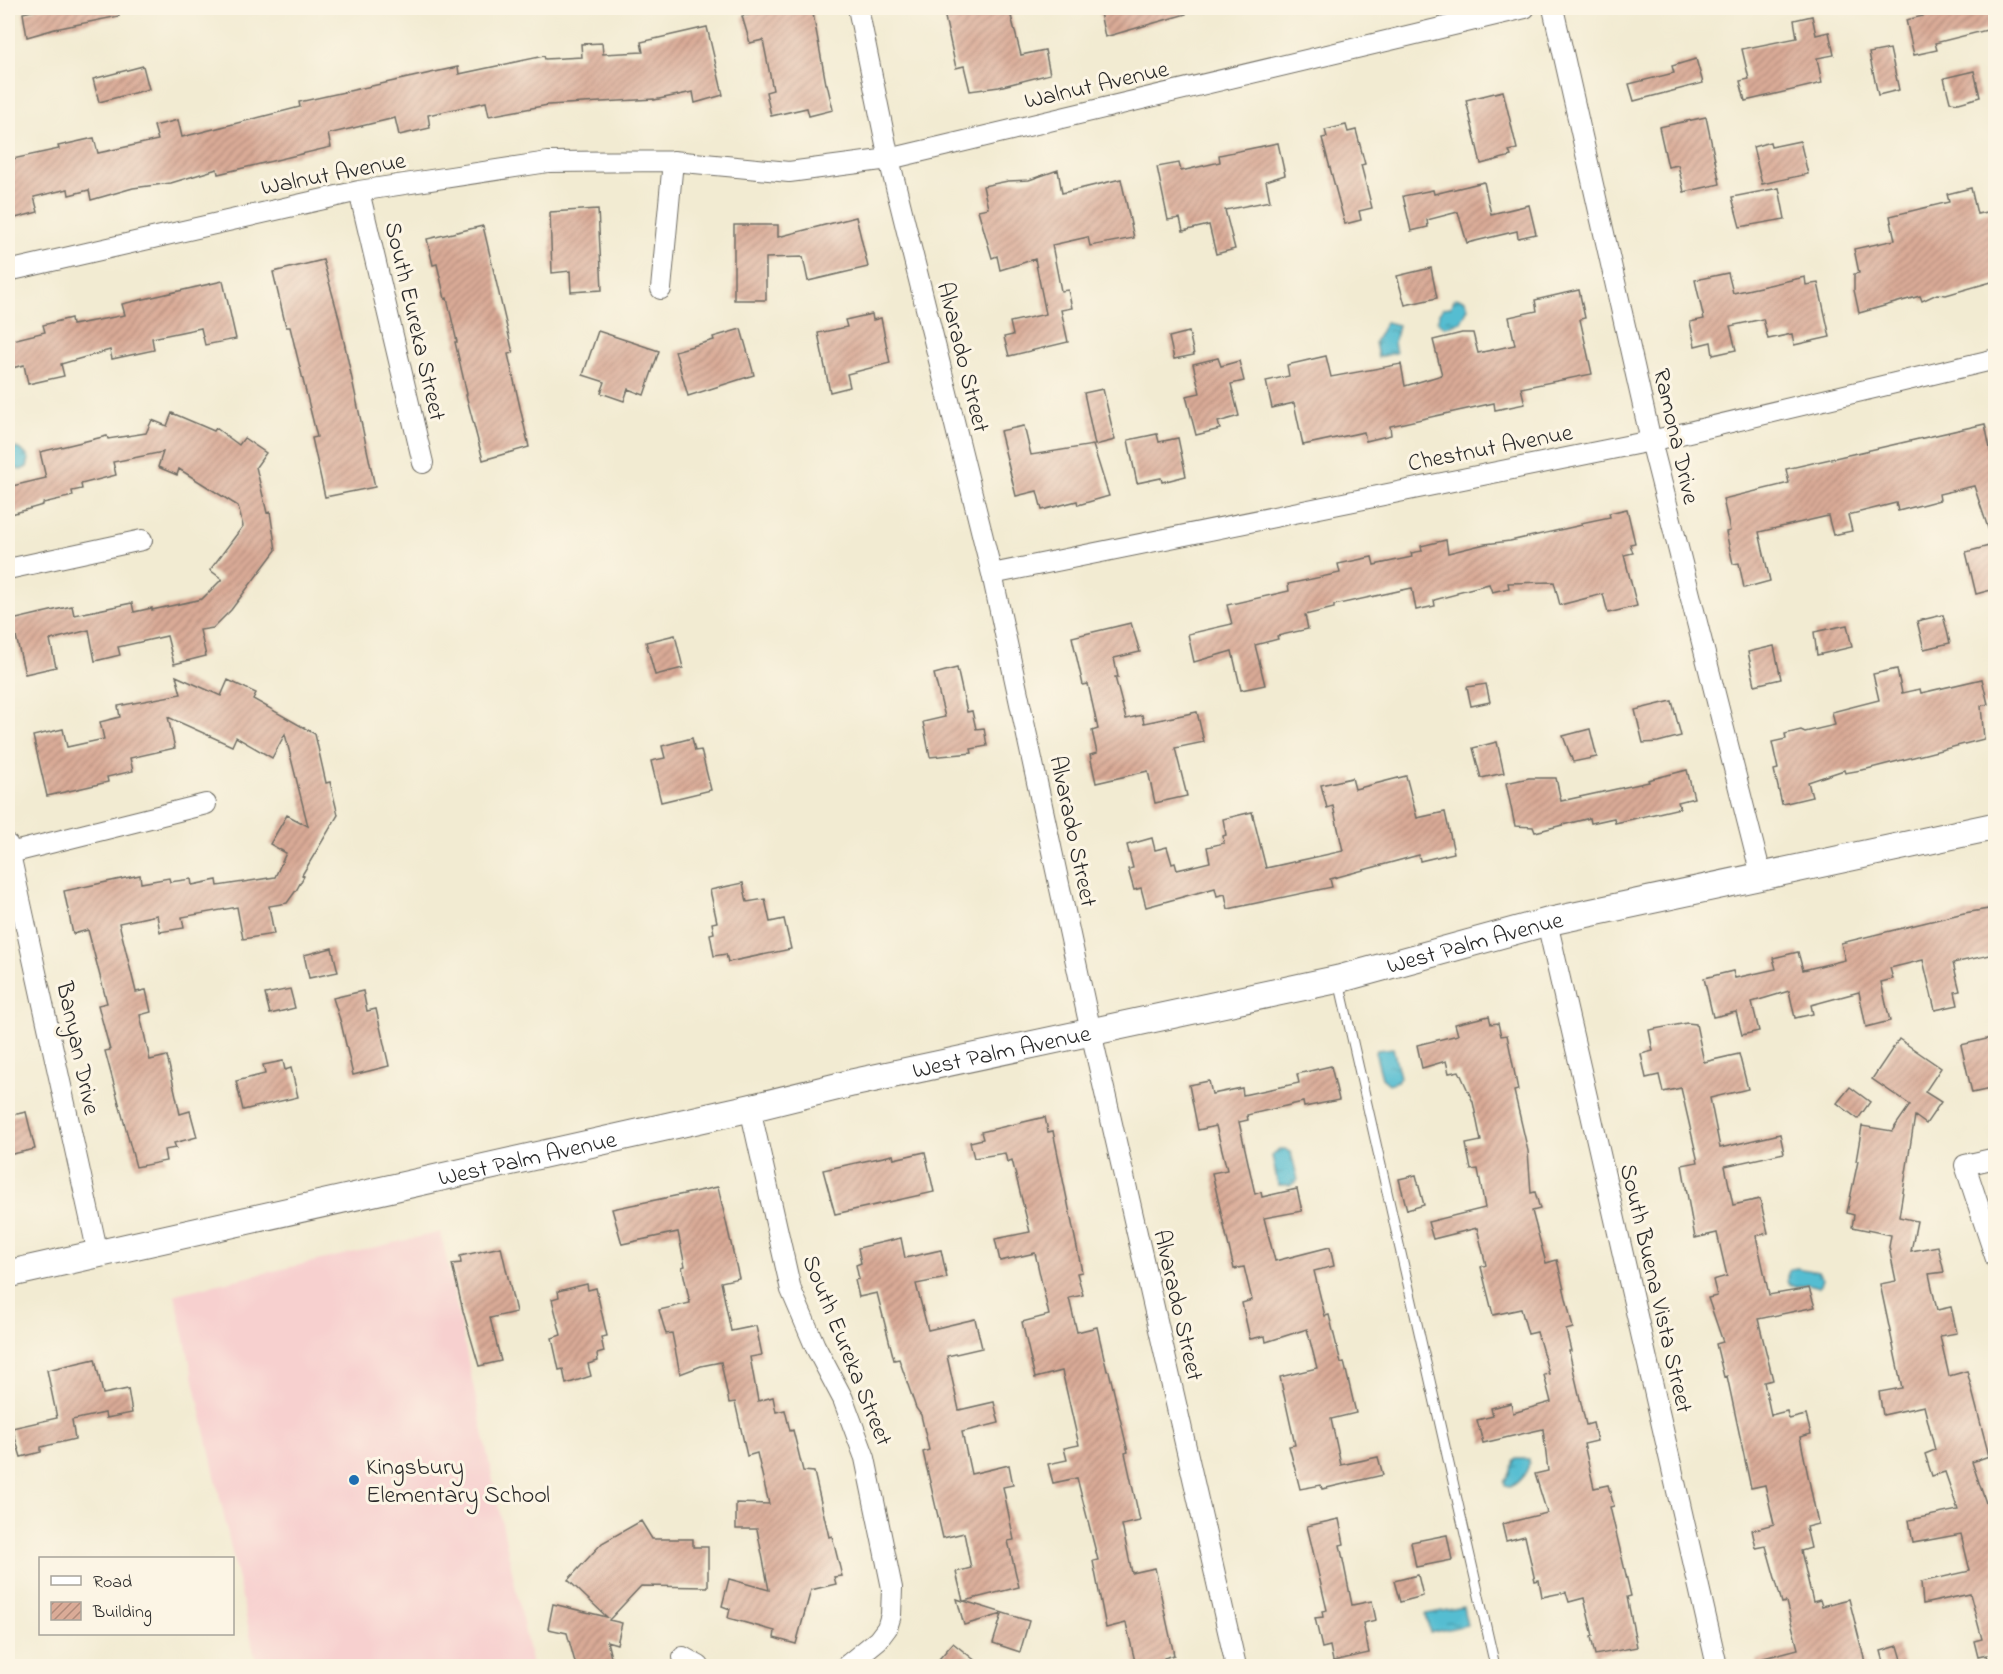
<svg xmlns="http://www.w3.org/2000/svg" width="2003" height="1674" viewBox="0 0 2003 1674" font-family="'Indie Flower',sans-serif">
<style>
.built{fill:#f7d0cf}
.water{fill:url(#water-ripples);stroke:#40747e;stroke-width:1.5}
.building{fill:url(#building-hatch)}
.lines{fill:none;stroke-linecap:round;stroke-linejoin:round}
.lane-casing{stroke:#716e65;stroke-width:11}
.street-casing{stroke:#716e65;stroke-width:22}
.secondary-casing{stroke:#716e65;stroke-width:29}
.lane{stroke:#fff;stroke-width:9}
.street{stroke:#fff;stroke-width:20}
.secondary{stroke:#fff;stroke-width:27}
.poi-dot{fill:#1f6fb2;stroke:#fcf5e5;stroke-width:2}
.labels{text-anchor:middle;stroke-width:6;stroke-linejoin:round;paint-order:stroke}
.street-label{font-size:24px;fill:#2b2b2b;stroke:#fcf5e5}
.poi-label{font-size:24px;fill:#2b2b2b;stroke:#fcf5e5;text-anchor:start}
</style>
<defs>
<pattern id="water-ripples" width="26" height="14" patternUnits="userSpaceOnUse" patternTransform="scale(1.5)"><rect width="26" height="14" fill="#54bdd1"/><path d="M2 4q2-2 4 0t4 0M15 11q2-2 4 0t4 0" fill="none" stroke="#469aaa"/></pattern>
<pattern id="building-hatch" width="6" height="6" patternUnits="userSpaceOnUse" patternTransform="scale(1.5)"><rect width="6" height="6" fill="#daab97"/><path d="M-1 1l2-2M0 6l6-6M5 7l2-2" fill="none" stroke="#b18b7b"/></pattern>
</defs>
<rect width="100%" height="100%" fill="#fcf5e5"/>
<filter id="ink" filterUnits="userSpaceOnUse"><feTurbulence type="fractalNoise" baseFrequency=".0167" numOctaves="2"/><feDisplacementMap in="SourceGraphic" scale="12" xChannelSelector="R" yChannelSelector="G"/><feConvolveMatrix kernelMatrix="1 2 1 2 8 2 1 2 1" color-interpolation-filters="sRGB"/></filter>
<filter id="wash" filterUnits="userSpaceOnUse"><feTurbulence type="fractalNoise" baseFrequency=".008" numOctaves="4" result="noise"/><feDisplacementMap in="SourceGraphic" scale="24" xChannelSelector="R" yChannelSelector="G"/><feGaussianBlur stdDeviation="1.35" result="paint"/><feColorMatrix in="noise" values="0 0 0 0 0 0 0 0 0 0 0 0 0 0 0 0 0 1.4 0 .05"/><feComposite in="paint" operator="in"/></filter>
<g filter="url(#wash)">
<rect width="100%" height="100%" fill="#f2ebd2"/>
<!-- built -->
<path class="built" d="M441,1232L532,1666H257L175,1294Z"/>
<!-- water -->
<path class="water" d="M1455,298L1465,300L1468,308L1461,322L1445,327L1438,322L1439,314L1443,308L1450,307Z
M1386,322L1398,325L1394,343L1396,353L1378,357L1375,342Z
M8,446C16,447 25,451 29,459L27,467L21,470L13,468L8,462Z
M1393,1048L1400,1077L1397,1081L1389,1084L1382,1078L1375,1052L1377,1050Z
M1279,1149H1285L1291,1153L1298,1180L1291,1185H1278L1272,1156Z
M1797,1268L1818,1272L1823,1279L1821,1285L1819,1287L1808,1284L1796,1286L1788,1284C1786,1278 1787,1273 1791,1269Z
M1516,1459H1529C1530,1470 1520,1482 1510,1487L1506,1486L1504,1482L1510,1474L1514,1460Z
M1463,1607L1467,1625L1430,1633L1426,1614Z"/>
<g id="blocks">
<!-- building -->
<path class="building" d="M35,8H118L119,16L55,29L27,37L23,13L36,10Z
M750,8H812L826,84H827L833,110L809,116L807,108L771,116L766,92L773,90L763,40L750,43L742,16L752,14Z
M943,8H1009L1021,55L1045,50L1050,74L999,87L970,91L964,66L956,68Z
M1099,8H1185L1186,14L1105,37Z
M1921,8H1949L1951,13L1976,8H1995V28L1935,43L1937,50L1914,55L1906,20L1923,16Z
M1812,16L1816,35L1829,32L1834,55L1817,58L1822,83L1745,101L1740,81L1749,79L1742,49L1797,38L1794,20Z
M707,27L723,95L695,103L693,92L654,100V99L548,105L489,116L486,102L428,115L430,128L399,135L395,118L328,134L331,147L218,174L217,169L171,183L133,188L91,200L89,190L69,195L68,189L34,197L38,212L8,220V160L59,149L58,146L94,138L98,153L158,140L154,126L178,120L182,137L300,107L299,102L458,67L459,74L544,56L545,59L582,57L581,44L602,43L603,54L643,52L641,42Z
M1890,49L1899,90L1878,95L1869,53Z
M1696,59L1703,83L1634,101L1629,84L1674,73L1672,66Z
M143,66L149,89L99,102L93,79Z
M1974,71L1980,97L1959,103L1950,102L1944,78Z
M1503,91L1517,149L1509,151L1511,156L1481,164L1466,100Z
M1706,117L1720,184L1684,192L1678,165L1668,167L1659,127Z
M1346,125L1348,132L1356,130L1365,164L1361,165L1372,208L1359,211L1361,220L1345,224L1322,138L1327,137L1325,130Z
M1800,141L1808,174L1762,184L1753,147L1770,142L1771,147Z
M1278,143L1285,175L1266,181L1270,201L1225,210L1235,249L1216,254L1209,225L1183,231L1180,218L1168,220L1157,167L1179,163L1181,171L1220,162L1219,155Z
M1058,170L1062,193L1121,179L1134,238L1090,246L1088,237L1052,245L1061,291L1068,290L1072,308L1061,310L1068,342L1009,356L1004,337L1013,335L1010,322L1046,314L1035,259L1000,270L997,256L992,258L978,210L988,208L983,186L1008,181L1029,180Z
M1484,182L1491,214L1529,205L1536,234L1518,238L1517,231L1467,243L1458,212L1427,220L1428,227L1411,231L1403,196L1433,190L1434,194Z
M1779,188L1785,219L1740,227L1732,197Z
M1971,188L1977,214L1995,210V281L1946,295L1937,294L1922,301L1920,296L1859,313L1854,290V274L1859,273L1854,249L1895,240L1890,216L1949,202L1947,194Z
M598,209L602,290L571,292L570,271L552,273L550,212Z
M856,217L868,267L808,281L803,257L766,258V300H734V225H778V237Z
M483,226L513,353L508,354L529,447L483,460L466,395L467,394L455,342H457L447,298L445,299L437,264L433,265L427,239Z
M323,260L339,318L375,487L325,497L312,438L317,437L290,327H286L273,272Z
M1431,268L1437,298L1405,305L1397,276Z
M1728,273L1733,293L1805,277L1806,285L1818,283L1830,337L1794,345L1792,334L1768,339L1763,319L1730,326L1736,350L1713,355L1711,342L1695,346L1690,322L1704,319L1695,280Z
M223,281L236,339L205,345L201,328L152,338L154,350L112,359L110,350L61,364L64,376L28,384L24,365L8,369V341L45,332L43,325L71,318L72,325L125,315L122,304Z
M1579,290L1585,318L1580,319L1592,374L1521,388L1525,404L1495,410L1494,403L1390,426L1391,435L1366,441L1364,432L1303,445L1294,403L1272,408L1266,381L1289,376L1287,365L1326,356L1331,377L1401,364L1405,386L1442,375L1433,340L1462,333H1473L1478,353L1515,345L1509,317L1537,311L1535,300Z
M872,314L873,320L881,318L890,363L847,374L850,387L830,392L818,333L847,327L845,320Z
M741,329L754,375L688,396L675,351L714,340L713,337Z
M598,331L659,351L644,395L628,389L624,401L601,393L605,382L583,375Z
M1189,332L1194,355L1174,359L1169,337Z
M1218,358L1221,366L1239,361L1244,381L1231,384L1239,416L1218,422L1220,429L1196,435L1186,396L1200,393L1193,364Z
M1103,389L1115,440L1095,445L1084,393Z
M172,413L214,431L216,428L239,445L244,438L266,453L256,467L267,513L270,512L276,550L231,610L213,628L200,630L206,656L174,664L167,636L118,647L120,655L95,661L89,630L50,640L56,667L25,674L12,620L72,606L74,615L132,603L134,612L152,608V610L202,599L222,579L210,570L243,526L238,506L179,469L177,475L158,467L163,452L113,462L116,475L81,484L82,489L72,491L73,496L43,503V505L8,515V487L46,478L40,452L107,436L108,439L146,433L152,420L167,426Z
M1985,424L1995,473V539L1992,540L1974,486L1939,494L1940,500L1898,511L1896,503L1848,515L1852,531L1833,535L1828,516L1759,532L1770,581L1744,588L1739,563L1733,564L1726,532L1730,531L1723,499L1789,483L1786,469Z
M1024,426L1031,455L1093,445L1109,496L1078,505L1077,501L1042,510L1037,491L1016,496L1000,431Z
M1157,434L1159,442L1178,438L1186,476L1162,482L1161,478L1137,483L1128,440Z
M1627,509L1635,543L1630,544L1633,553L1624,555L1637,606L1608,613L1603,594L1560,605L1554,582L1508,583L1509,588L1492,592L1489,584L1457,592V594L1434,600L1435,606L1416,610L1412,588L1334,605V608L1305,615L1308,629L1277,636L1278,639L1255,645L1265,685L1241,690L1232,651L1194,662L1188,634L1232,624L1227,605L1289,591L1288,584L1340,573L1338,564L1372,557L1374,565L1412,557L1411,553L1422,551L1421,546L1446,540L1448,553L1485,544L1510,541L1582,525L1581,523L1610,517L1609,513Z
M1993,545L1995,557V589L1976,594L1966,552Z
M1943,615L1950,643L1924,649L1917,621Z
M1131,623L1140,652L1114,658L1118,677H1115L1126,719L1142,715L1144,723L1197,712L1204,742L1175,748L1187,796L1155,803L1148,771L1096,783L1090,755L1097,753L1092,731L1098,729L1088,684L1083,685L1072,637Z
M1847,625L1852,647L1817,655L1814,632Z
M675,635L683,668L655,675L646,642Z
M1774,646L1781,679L1755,685L1748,652Z
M957,668L967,712L972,711L976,729L984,728L987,746L971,749L972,753L930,757L923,722L945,717L934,674Z
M1897,669L1902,693L1920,689L1921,693L1982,679L1988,704L1981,706L1984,739L1867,769L1845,773L1844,770L1808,782L1812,797L1782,804L1774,770L1778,769L1772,742L1786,739L1785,734L1801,730L1805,732L1835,725L1832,712L1879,700L1873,674Z
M176,676L221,696L228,680L256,693L253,699L315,734L326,783L330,782L338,815L302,875L304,876L297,889L287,903L269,906L274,934L243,939L237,907L182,917L184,928L160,932L157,915L119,923L136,992L146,990L151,1012L140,1015L150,1060L167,1056L180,1114L190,1111L197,1137L174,1143L176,1148L164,1150L166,1161L136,1167L105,1051L110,1050L98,1005L107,1003L88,930L73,934L64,891L140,875L141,883L169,878L170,882L191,879L192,885L217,880L218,886L275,877L286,853L270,844L287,815L308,826L285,734L272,758L236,737L232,746L168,717L175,748L130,758L133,771L107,777L108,782L47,796L33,736L63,729L67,747L104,739L100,722L120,717L118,706L181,694Z
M1486,684L1490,702L1471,706L1467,687Z
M1672,701L1681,736L1658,742L1643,743L1635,710Z
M1590,729L1597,757L1573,762L1563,736Z
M692,738L695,751L701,750L711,790L661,802L651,761L665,758L662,746Z
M1497,742L1504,773L1481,778L1473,748Z
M1687,770L1694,798L1678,802L1680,808L1615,823L1614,818L1591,823L1590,818L1535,832L1533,827L1515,826L1506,783L1529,778H1556L1561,801L1649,782L1648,780Z
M1406,776L1417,818L1445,812L1454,853L1420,861L1419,855L1330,879L1332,887L1228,909L1225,894L1217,896L1215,888L1146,907L1141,888L1134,890L1128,869L1133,868L1127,845L1152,838L1155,850L1167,847L1172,864L1175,863L1177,870L1210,862L1207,847L1224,843L1223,836L1226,835L1223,819L1252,812L1266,868L1343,851L1333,806L1327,808L1321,785L1352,778L1355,789Z
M743,883L747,902L765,899L770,922L784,919L791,949L728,962L726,954L714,956L710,934L714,933L712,923L717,922L710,890Z
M1995,908V954L1953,963L1960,991L1955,992L1958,1005L1935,1010L1923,960L1890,968L1893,979L1881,982L1890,1021L1866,1027L1859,992L1811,1005L1813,1014L1795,1018L1789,991L1752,1002L1759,1031L1742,1035L1736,1012L1713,1017L1704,978L1733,971L1735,978L1776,969L1773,958L1798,952L1803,970L1845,960L1841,943L1964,913Z
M332,948L338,972L309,978L304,955Z
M290,989L295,1008L270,1014L265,994Z
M363,991L367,1011L376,1009L389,1066L353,1075L341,1023L333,998Z
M1489,1016L1491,1024L1498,1023L1501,1036L1507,1035L1518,1090L1514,1091L1528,1151L1531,1193L1535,1192L1540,1209L1532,1211L1546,1263L1557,1260L1573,1328L1566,1330L1571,1351H1569L1586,1425L1593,1423L1597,1441L1584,1444L1594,1488L1608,1485L1614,1506L1610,1507L1631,1596L1627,1597L1637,1647L1595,1655L1591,1637L1593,1636L1584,1598L1569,1602L1566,1592L1542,1597L1539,1580L1535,1581L1525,1536L1506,1541L1502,1524L1547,1513L1535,1474L1548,1471L1543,1429L1483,1443L1477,1420L1493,1416L1491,1408L1511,1403L1513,1413L1551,1402L1544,1375L1549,1374L1537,1332L1528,1334L1521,1309L1493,1315L1481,1267L1486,1265L1477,1228L1433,1239L1428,1222L1485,1208L1478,1169L1471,1170L1466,1144L1481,1141L1473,1102L1459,1071L1449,1073L1446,1061L1422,1068L1417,1045L1458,1035L1455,1024Z
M1687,1023L1696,1024L1704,1062L1739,1054L1748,1089L1710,1098L1720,1148L1780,1134L1784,1153L1725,1166L1733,1205L1760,1199L1768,1233L1756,1236L1769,1295L1809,1288L1815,1307L1758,1319L1773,1380L1764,1382L1771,1415L1787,1411L1789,1419L1806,1415L1811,1434L1800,1437L1818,1524L1806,1527L1811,1548L1801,1551L1813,1602L1820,1600L1822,1606L1849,1599L1866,1666H1757L1756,1660L1798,1649L1786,1602L1782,1603L1766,1546L1756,1548L1752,1530L1774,1524L1765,1485L1751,1488L1727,1376L1724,1377L1716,1344L1723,1342L1708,1298L1717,1296L1713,1280L1727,1276L1717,1233L1695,1238L1682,1165L1698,1162L1681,1088L1663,1092L1659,1075L1646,1078L1641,1054L1653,1051L1649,1030Z
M1995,1037V1088L1972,1093L1961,1045Z
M1899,1039L1941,1068L1925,1092L1941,1102L1926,1124L1915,1116L1899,1217L1917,1221L1911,1251L1938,1246L1944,1272L1929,1274L1937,1310L1951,1307L1957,1333L1940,1336L1949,1376L1967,1371L1989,1456L1972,1462L1986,1503L1995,1501V1666H1990L1987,1655L1978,1657L1974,1641L1982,1639L1970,1594L1923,1604L1921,1582L1970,1571L1961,1534L1913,1543L1909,1520L1958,1510L1945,1472L1932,1476L1925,1454L1935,1450L1924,1406L1883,1415L1879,1392L1902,1388L1880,1284L1896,1281L1889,1247L1891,1235L1852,1227L1854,1215L1847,1213L1858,1161H1856L1862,1126L1892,1131L1910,1105L1872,1079Z
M283,1061L285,1070L291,1068L298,1097L243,1110L236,1081L265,1074L263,1065Z
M1331,1066L1339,1100L1304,1107L1303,1102L1247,1115L1248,1120L1239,1122L1255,1194L1261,1192L1262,1197L1297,1189L1302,1211L1264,1218L1275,1261L1330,1247L1334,1266L1314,1271L1325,1316L1329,1315L1341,1363L1344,1362L1356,1413L1331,1419L1341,1465L1378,1457L1383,1475L1322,1489L1321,1485L1300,1489L1289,1446L1295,1445L1280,1377L1317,1368L1307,1329L1266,1342L1265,1336L1250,1339L1242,1303L1252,1300L1244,1267L1234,1269L1212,1173L1227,1170L1216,1126L1198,1130L1189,1085L1209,1081L1212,1094L1242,1088L1243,1095L1299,1083L1297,1074Z
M1850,1087L1870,1102L1858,1119L1837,1103Z
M26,1112L35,1149L8,1155V1116Z
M1045,1117L1048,1132L1053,1131L1082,1272L1077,1273L1083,1295L1069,1298L1077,1332L1097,1327L1107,1371H1109L1128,1452L1125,1453L1140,1521L1122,1525L1132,1573L1155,1568L1174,1655L1164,1658L1166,1666H1136L1126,1623L1106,1628L1093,1561L1098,1560L1077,1478L1053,1483L1048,1464L1067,1460L1064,1448L1079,1445L1062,1371L1035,1378L1022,1322L1049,1315L1035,1253L1000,1261L995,1239L1030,1232L1012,1160L1007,1162L1005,1153L974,1158L970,1142L983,1139L981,1132Z
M925,1152L934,1192L835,1214L823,1170L893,1155L894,1159Z
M1416,1175L1424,1205L1407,1210L1399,1179Z
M718,1187L739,1278L721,1282L731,1331L756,1326L762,1355L750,1357L758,1401L773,1397L776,1412L785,1410L790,1431L793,1430L803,1471L814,1472L829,1537L832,1536L842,1576L834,1577L836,1584L811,1590L796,1644L774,1638L775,1631L728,1618L730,1609L722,1606L729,1579L769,1590L757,1529H736V1503L769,1504L757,1453L747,1456L735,1402L729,1403L721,1362L701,1366L680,1374L672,1333L666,1334L659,1310L690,1303L682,1267L685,1266L678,1232L622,1244L612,1209Z
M901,1238L905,1258L941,1250L947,1278L916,1284L928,1330L975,1319L982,1348L947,1356L959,1410L994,1402L999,1423L962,1432L971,1474L1009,1465L1013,1485L1003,1487L1014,1540L1008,1541L1019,1587L964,1601L1029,1621L1020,1652L993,1643L1002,1614L964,1625L957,1599L963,1601L956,1572L971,1568L964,1533L943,1538L923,1452L929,1450L921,1415L916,1408L899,1359L894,1360L877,1293L859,1297L855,1280L859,1279L856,1265L861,1263L858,1248Z
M501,1247L516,1312L490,1318L501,1361L479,1366L463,1311L452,1264L461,1263L460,1256Z
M587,1284L588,1290L596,1288L607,1336L601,1337L604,1352L597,1354L598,1361L588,1364L591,1376L566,1384L563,1369L559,1370L552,1338L561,1335L552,1299L559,1297L558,1291Z
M95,1359L103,1394L128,1389L132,1413L106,1418L105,1413L72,1420L75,1439L41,1447V1452L21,1457L12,1428L57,1418L47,1370Z
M1339,1519L1344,1544L1340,1545L1352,1605L1372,1601L1376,1620L1363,1623L1369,1653L1333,1661L1330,1646L1322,1648L1315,1618L1323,1617L1322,1611L1327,1610L1307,1526Z
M641,1521L652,1539H693V1547H708V1587L641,1586L609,1620L622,1623L617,1644L607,1641L613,1666H576L567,1633L548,1629L553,1604L607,1617L568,1580L602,1543Z
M1447,1535L1452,1560L1416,1567L1411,1542Z
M1418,1575L1423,1596L1400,1602L1394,1581Z
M953,1643L982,1666H933Z
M1898,1646L1904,1666H1885L1881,1651Z"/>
</g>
</g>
<g filter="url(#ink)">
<use href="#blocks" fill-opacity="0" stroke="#716e65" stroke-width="1.5"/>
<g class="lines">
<defs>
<path id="lane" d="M1339,981L1495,1666"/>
<path id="street" d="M858,8L889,159L992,574L1091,1032L1236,1666
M1553,8L1651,441L1761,875
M359,191L423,463
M8,271L359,191L548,162L673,161L789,172L889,159L1525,8
M661,289L673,161
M8,569L142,540
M992,574L1651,441L1996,359
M8,845L98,1254
M10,853L206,804
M1547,922L1717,1666
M750,1108L791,1290L815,1346L843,1399L865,1458L892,1588L891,1615L887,1628L878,1640L846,1666
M1996,1158L1965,1165L1996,1259
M683,1657L699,1666"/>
<g id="secondary">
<path id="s1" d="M8,1274L750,1108L852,1083L1339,979L1547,922L1996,826"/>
</g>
</defs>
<!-- lane casing -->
<use href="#lane" class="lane-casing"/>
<!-- street casing -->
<use href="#street" class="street-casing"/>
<!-- secondary casing -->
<use href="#secondary" class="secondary-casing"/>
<!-- lane -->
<use href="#lane" class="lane"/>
<!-- street -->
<use href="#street" class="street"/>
<!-- secondary -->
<use href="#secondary" class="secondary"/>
</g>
</g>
<!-- markers -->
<circle class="poi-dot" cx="354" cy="1480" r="6"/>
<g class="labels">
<!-- street labels -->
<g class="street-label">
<text transform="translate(1096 84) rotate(-13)" y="8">Walnut Avenue</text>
<text transform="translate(333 173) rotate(-11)" y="8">Walnut Avenue</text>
<text transform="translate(416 321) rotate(77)" y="8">South Eureka Street</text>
<text transform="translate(964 357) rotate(76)" y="8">Alvarado Street</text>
<text transform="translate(1677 436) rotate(77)" y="8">Ramona Drive</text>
<text transform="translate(1490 447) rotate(-11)" y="8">Chestnut Avenue</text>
<text transform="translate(1074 831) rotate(78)" y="8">Alvarado Street</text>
<text dy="8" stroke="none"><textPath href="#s1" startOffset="1504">West Palm Avenue</textPath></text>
<text transform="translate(79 1048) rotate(78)" y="8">Banyan Drive</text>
<text dy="8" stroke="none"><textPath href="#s1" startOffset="1018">West Palm Avenue</textPath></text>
<text dy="8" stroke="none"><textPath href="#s1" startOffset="532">West Palm Avenue</textPath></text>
<text transform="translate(1657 1288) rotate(77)" y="8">South Buena Vista Street</text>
<text transform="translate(1179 1305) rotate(77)" y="8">Alvarado Street</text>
<text transform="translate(848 1350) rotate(68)" y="8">South Eureka Street</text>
</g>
<!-- poi labels -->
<g class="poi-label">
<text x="366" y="1474">Kingsbury<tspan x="366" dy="28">Elementary School</tspan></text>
</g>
</g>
<!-- margin -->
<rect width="2003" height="1674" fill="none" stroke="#fcf5e5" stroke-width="30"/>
<!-- legend -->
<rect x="39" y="1557" width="195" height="78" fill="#fcf5e5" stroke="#a8a49b" stroke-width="1.5"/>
<rect x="51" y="1576" width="30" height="9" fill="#ffffff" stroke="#a8a49b" stroke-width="1.5"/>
<text x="93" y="1587" font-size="18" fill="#2b2b2b">Road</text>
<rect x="51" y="1602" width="30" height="18" fill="url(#building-hatch)" stroke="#a8a49b" stroke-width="1.5"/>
<text x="93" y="1617" font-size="18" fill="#2b2b2b">Building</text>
</svg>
